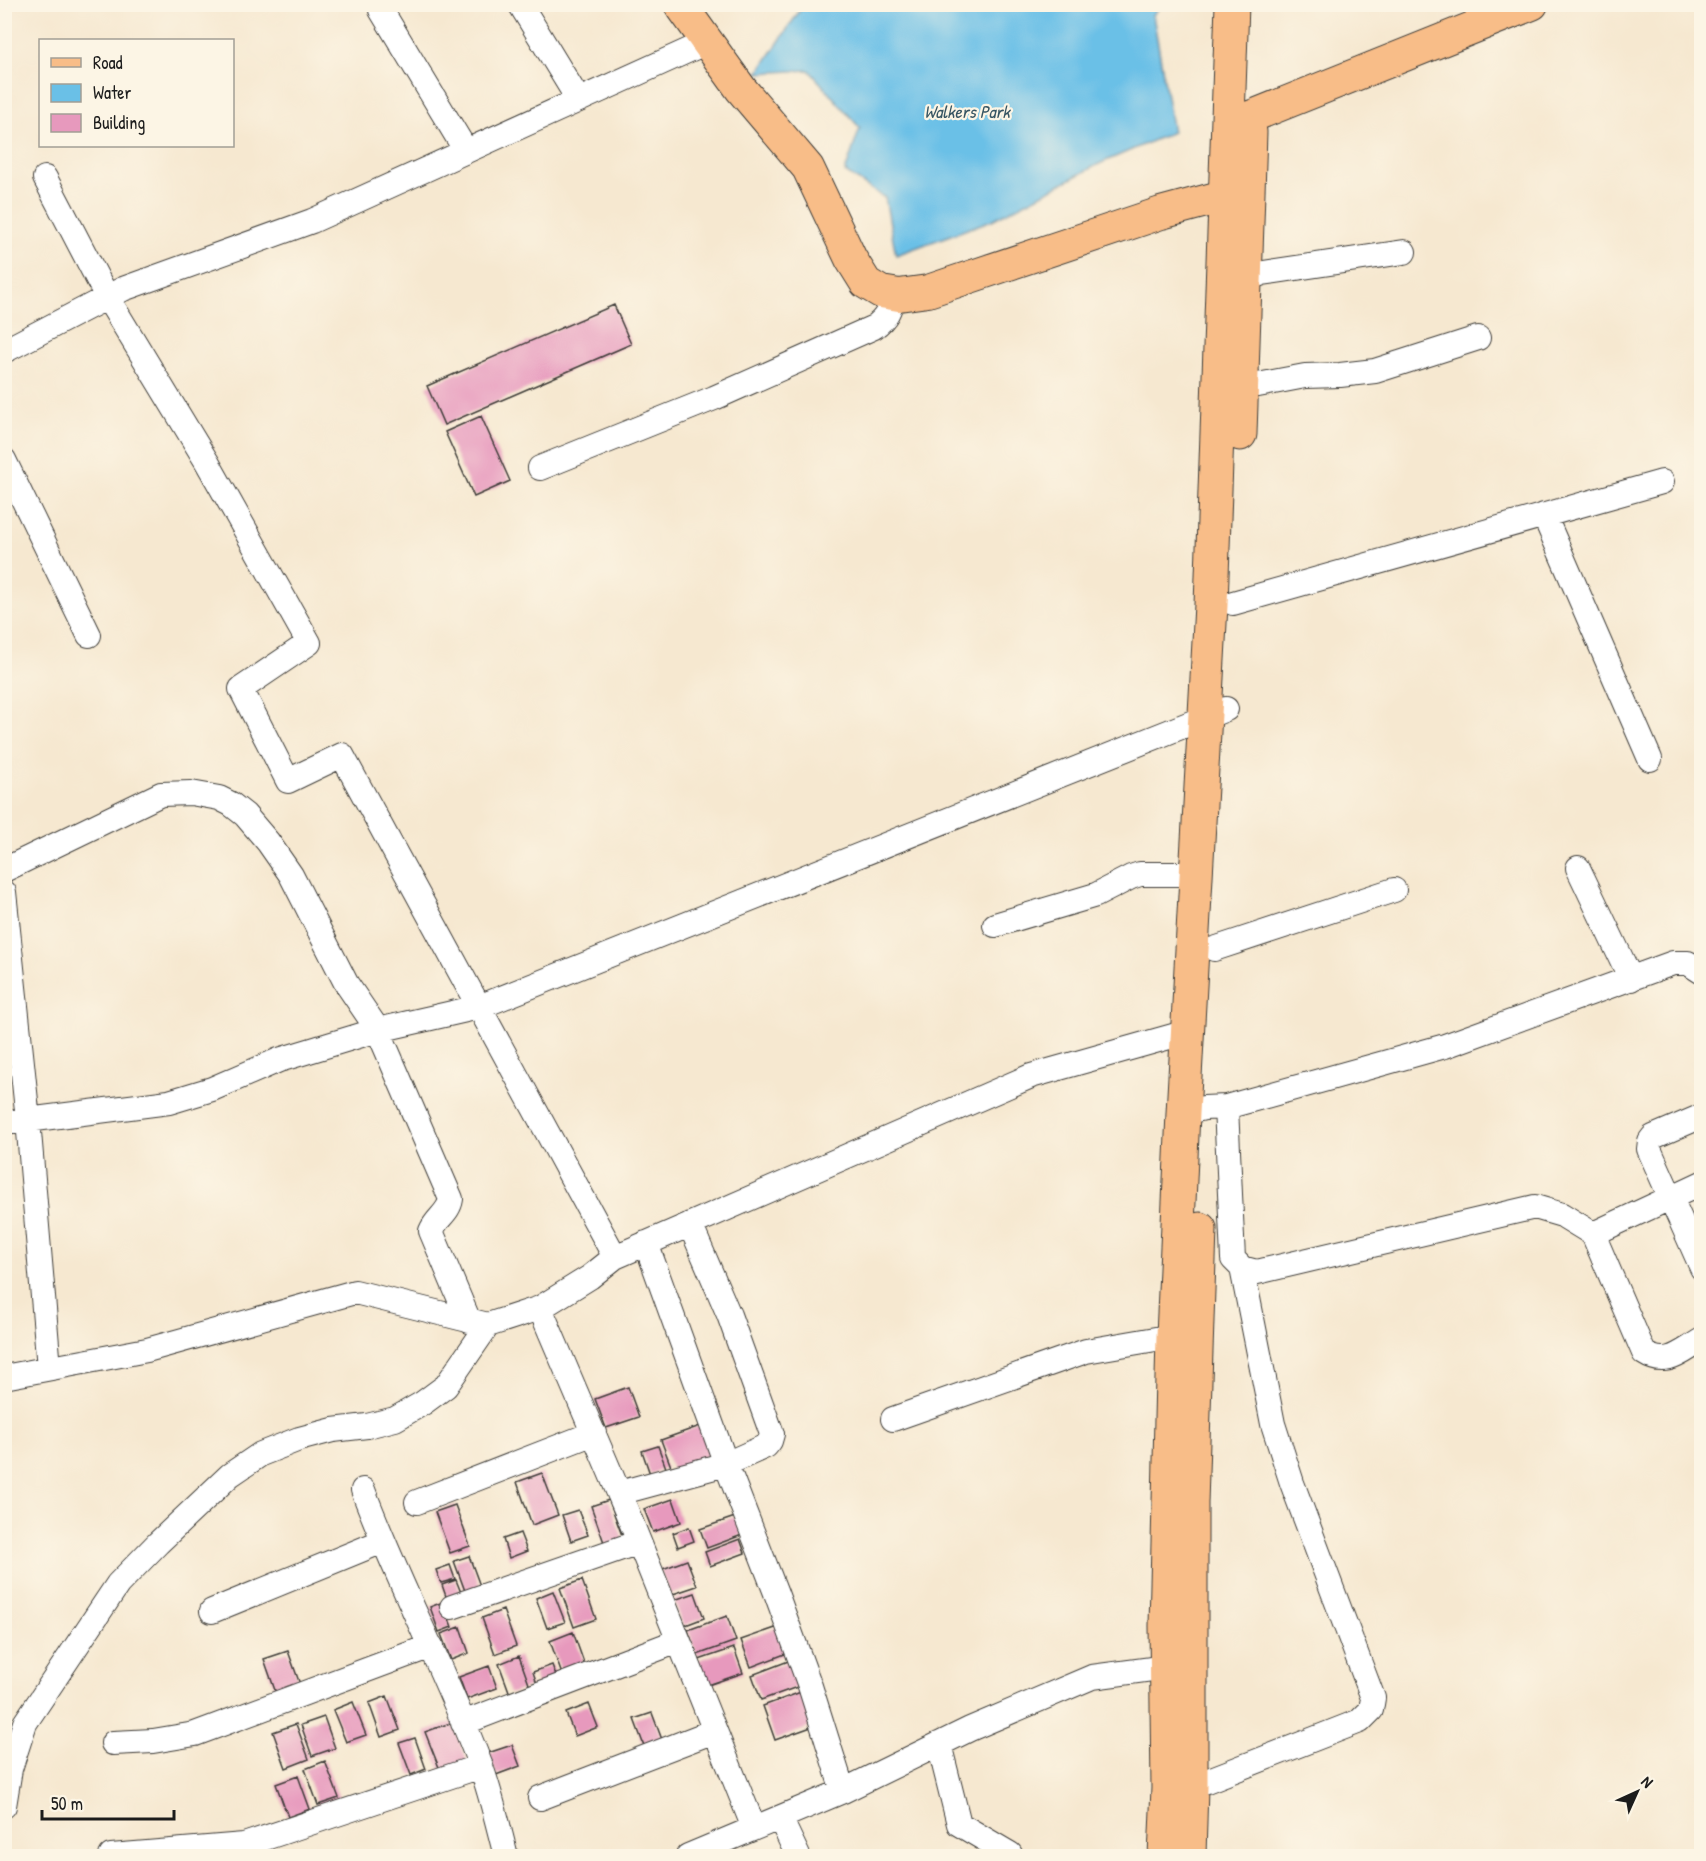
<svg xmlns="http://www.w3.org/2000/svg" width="1706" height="1861" viewBox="0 0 1706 1861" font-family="'Patrick Hand',sans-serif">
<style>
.water{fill:#6ac0e7;stroke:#436e82;stroke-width:1.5}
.building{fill:#e799bd}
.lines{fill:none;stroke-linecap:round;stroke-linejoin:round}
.minor-casing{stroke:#3d3b37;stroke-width:26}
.major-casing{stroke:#3d3b37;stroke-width:34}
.highway-casing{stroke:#3d3b37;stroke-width:35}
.minor{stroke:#fff;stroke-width:24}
.major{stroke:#f8bd88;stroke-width:32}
.highway{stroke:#f8bd88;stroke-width:33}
.labels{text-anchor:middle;stroke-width:4.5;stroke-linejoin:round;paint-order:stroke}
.water-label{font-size:18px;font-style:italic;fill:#375563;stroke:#fcf5e5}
</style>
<rect width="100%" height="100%" fill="#fcf5e5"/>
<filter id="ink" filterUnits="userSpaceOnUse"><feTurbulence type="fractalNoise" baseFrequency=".0167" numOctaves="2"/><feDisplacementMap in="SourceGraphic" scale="12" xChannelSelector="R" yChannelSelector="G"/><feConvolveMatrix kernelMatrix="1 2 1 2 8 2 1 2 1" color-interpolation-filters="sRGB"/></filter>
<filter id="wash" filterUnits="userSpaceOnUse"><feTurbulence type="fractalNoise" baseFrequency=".008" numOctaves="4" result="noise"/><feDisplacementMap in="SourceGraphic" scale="24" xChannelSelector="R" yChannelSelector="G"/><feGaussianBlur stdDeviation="1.35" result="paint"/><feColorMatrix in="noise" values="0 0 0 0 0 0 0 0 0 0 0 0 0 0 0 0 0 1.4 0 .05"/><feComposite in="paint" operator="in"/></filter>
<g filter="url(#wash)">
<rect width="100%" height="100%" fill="#f6e8d0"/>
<!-- water -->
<path class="water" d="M804,4L1161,5L1153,15L1173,132L1099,164L992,220L896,255L885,198L845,172L860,128L809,70L758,73Z"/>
<g id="blocks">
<!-- building -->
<path class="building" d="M614,305L631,344L444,425L427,386Z
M481,416L510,481L474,497L445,432Z
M628,1387L639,1417L606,1428L595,1399Z
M703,1425L715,1457L673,1472L661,1440Z
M658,1446L666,1468L650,1474L642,1451Z
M542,1473L558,1515L532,1525L517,1482Z
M673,1499L681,1522L653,1532L644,1509Z
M609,1500L624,1541L606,1548L591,1506Z
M455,1505L470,1546L450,1553L435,1512Z
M578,1510L588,1535L571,1541L562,1515Z
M735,1517L742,1535L707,1548L700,1529Z
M689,1527L694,1541L678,1547L673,1533Z
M520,1533L527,1551L509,1558L503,1539Z
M740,1539L745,1553L710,1566L705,1552Z
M469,1556L483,1594L468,1599L454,1561Z
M687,1560L697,1586L670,1595L660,1570Z
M450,1565L455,1579L441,1583L436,1570Z
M456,1580L464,1600L449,1605L442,1585Z
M582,1580L596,1619L574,1627L560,1588Z
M553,1591L565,1622L547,1628L536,1598Z
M695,1593L704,1618L683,1626L674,1600Z
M443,1602L452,1627L439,1632L430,1607Z
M503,1610L516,1646L495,1654L482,1618Z
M727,1616L736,1641L697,1655L688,1630Z
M781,1626L790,1652L751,1667L741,1640Z
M460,1627L469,1653L451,1660L441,1634Z
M573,1632L588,1674L565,1683L550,1641Z
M734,1648L743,1673L705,1686L696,1661Z
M288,1651L301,1687L277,1696L264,1659Z
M519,1656L530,1687L510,1694L499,1664Z
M791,1660L800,1686L761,1700L752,1675Z
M552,1665L559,1683L539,1690L533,1672Z
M489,1666L497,1688L467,1699L459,1677Z
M801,1692L814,1726L775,1740L763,1706Z
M387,1696L400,1730L381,1737L369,1703Z
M353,1702L366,1735L346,1742L333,1710Z
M589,1704L598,1727L575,1736L566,1713Z
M652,1713L664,1745L646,1751L634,1719Z
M324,1717L335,1748L312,1756L301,1725Z
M453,1722L467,1761L440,1770L425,1732Z
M296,1724L309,1759L286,1768L273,1732Z
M415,1738L426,1769L411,1775L399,1743Z
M512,1745L520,1766L496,1775L488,1753Z
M325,1761L339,1798L318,1805L305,1769Z
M298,1776L310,1809L288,1817L276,1784Z"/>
</g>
</g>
<g filter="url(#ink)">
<use href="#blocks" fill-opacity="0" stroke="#3d3b37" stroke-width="1.5"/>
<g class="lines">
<defs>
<path id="minor" d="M520,4L578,99
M381,10L466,151
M45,178L107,297L207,462L309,643L241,689L288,781L342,755L615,1257
M1246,279L1263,273L1404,252
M4,351L123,289L312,221L707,42
M1242,388L1305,376L1340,375L1375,371L1478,338
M4,460L89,635
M540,468L714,398L874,327C887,318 890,309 894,294
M1544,515L1650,759
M1233,603L1662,482
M1578,868L1631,979
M4,870L161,794L191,793L219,798L231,804L245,815L268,842L291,875L346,983L378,1030L451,1199C449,1213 436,1218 431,1231L469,1321
M4,892L28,1120L49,1368
M995,925L1096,895L1131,877L1140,874H1197
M1214,949L1394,890
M1226,1107L1233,1259L1242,1268L1257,1272L1535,1207L1562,1215L1593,1234L1702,1183
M1183,1113L1204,1108L1226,1107L1445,1046L1673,963H1688L1702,972
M1702,1116L1653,1137L1650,1141L1649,1149L1702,1268
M4,1123L169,1102L212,1089L279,1060L378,1030L479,1007L1226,709
M1593,1234L1644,1353C1667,1368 1681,1352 1702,1340
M646,1243L726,1464L776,1593L810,1686L843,1791
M4,1377L147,1350L355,1292L488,1325L540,1308
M893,1419L1086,1351L1173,1336
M363,1490C398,1583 445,1671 480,1764C491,1793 498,1826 506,1856
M619,1493L726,1464L766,1446L770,1441L772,1434L729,1315L690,1224
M417,1502L594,1433
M452,1607L639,1542
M212,1611L383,1541
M463,1723L678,1641
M113,1743L153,1741L195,1734L431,1646
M939,1744L959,1824L1010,1854L1009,1856
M1191,1787L1360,1721L1371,1710L1373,1698L1292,1483L1273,1424L1242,1268
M540,1798L714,1731
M4,1806L10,1769L25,1723L118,1584L158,1543L230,1475L261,1454L299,1439L333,1430L367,1426L395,1419L423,1403L446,1386L488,1325
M780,1818L798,1856
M754,1828L627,1512L540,1308L590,1277L615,1257L1031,1076L1187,1032
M111,1856L244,1845L481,1766
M688,1856L843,1791L970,1729L1092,1677L1167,1667"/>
<path id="major" d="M680,4L741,89L808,168L851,259L866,283L881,292L899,295L928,291L1161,213L1224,196
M1229,121L1250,117L1532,4"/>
<path id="highway" d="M1240,434L1250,132
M1165,1856L1168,1788L1166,1626L1173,1336L1183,1113L1211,605L1232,4
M1189,1856L1191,1787V1503L1200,1229"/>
</defs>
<!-- minor casing -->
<use href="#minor" class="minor-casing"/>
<!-- major casing -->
<use href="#major" class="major-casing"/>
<!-- highway casing -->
<use href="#highway" class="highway-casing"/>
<!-- minor -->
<use href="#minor" class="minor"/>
<!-- major -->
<use href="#major" class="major"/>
<!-- highway -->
<use href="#highway" class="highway"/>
</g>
</g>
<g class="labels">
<!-- water labels -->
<g class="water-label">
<text x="967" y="118">Walkers Park</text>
</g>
</g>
<!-- margin -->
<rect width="1706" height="1861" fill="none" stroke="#fcf5e5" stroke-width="24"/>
<!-- legend -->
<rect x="39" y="39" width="195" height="108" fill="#fcf5e5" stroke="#a29e95" stroke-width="1.5"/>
<rect x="51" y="58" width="30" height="9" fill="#f8bd88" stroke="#a29e95" stroke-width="1.5"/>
<text x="93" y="69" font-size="18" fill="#1c1c1c">Road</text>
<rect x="51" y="84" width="30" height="18" fill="#6ac0e7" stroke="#a29e95" stroke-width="1.5"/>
<text x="93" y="99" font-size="18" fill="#1c1c1c">Water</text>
<rect x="51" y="114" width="30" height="18" fill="#e799bd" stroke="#a29e95" stroke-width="1.5"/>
<text x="93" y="129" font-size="18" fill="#1c1c1c">Building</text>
<!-- north arrow -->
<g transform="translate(1637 1792) rotate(45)" stroke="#fcf5e5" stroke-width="4.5" paint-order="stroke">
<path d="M0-4.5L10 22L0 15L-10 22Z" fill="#1c1c1c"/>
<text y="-9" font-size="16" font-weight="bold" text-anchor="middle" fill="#1c1c1c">N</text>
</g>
<!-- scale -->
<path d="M42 1810v9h132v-9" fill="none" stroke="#1c1c1c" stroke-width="3"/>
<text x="51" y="1810" font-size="18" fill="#1c1c1c" stroke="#fcf5e5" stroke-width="4.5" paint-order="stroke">50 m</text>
</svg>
